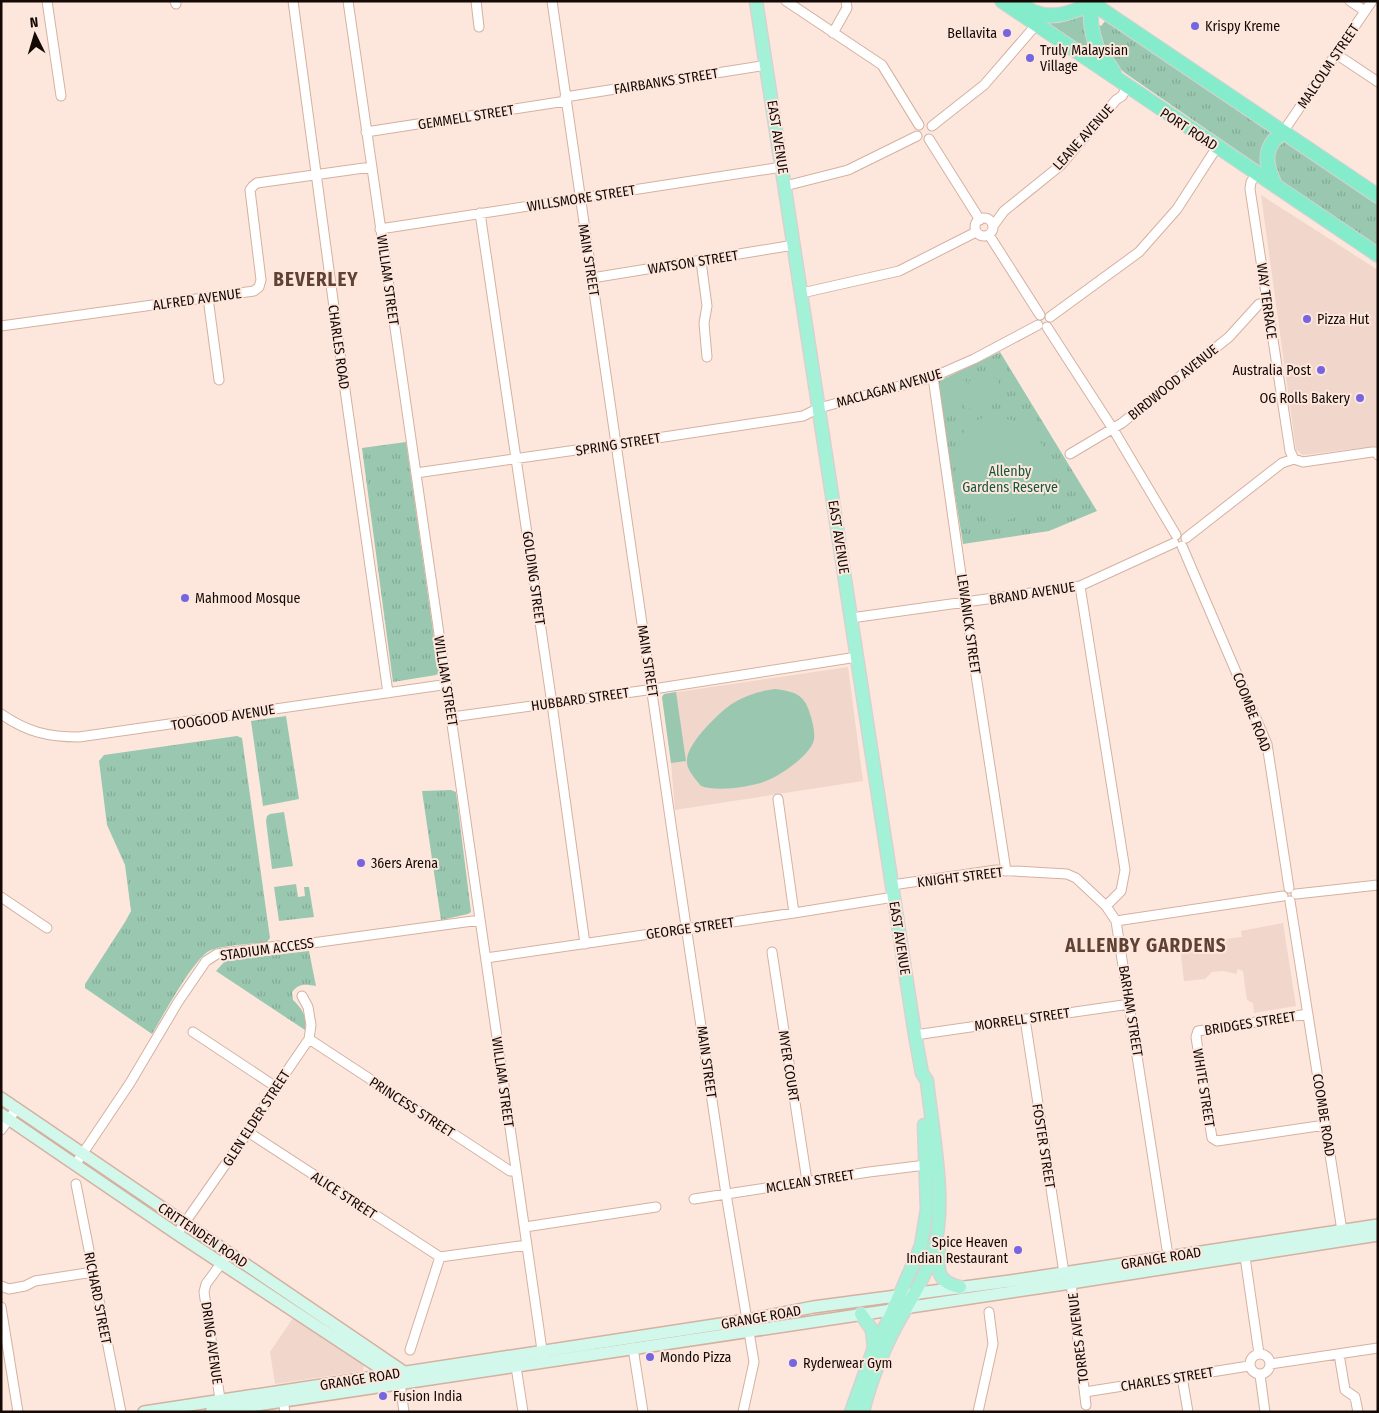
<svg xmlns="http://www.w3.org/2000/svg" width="1379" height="1413" viewBox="0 0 1379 1413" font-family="'Fira Sans Condensed',sans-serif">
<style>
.built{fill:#f1d6cb}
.grass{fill:url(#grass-tufts)}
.garden{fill:#9ac7b0}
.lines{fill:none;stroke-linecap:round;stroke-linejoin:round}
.minor-casing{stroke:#d4b1a0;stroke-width:11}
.secondary-casing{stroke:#d4b1a0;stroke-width:14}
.primary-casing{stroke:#d5d3d2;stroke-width:15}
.trunk-casing{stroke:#d5d3d2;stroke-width:16}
.minor{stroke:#fff;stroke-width:9}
.secondary{stroke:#d1f8eb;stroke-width:11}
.primary{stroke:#a3f1d7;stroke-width:12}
.trunk{stroke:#84ecca;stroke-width:14}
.poi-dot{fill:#7665e0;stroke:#fde7dd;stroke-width:2}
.labels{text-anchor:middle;stroke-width:4;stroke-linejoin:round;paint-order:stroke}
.poi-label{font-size:14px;fill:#150905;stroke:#fde7dd;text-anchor:start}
.street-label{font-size:14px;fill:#150905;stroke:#fde7dd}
.park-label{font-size:14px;fill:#15573d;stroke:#fde7dd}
.district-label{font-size:19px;font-weight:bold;letter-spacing:1px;fill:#604234;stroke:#fde7dd}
</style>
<defs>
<pattern id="grass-tufts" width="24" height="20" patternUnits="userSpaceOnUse" patternTransform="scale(1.25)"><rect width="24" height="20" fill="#9ac7b0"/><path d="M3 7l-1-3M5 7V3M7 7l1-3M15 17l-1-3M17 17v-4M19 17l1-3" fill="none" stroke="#84aa96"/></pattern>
</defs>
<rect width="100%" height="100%" fill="#fde7dd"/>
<!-- built -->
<path class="built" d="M1261,195L1378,270V446L1303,455L1296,450Z
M848,667L863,781L675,810L671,763L662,697L664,694Z
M1283,923L1296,1006L1254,1013L1253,1003L1247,1000L1246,994L1243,971L1238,969L1236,974L1224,971L1212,972L1205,979L1184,981L1179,940L1206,936L1207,941L1242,937L1241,931Z
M293,1318L364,1365L363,1371L275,1384L270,1352Z"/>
<!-- grass -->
<path class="grass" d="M1077,14L1085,17L1096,57L1043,22L1045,20Z
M1092,20L1101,26L1105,21L1272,130L1264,143V169L1125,73L1111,61Z
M1284,137L1378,199V247L1286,189L1271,170L1270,154Z
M1000,352L1097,511L1049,531L963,544L937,382Z
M406,442L439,673L436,675L393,682L362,448Z
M286,716L299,799L263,806L251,721Z
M237,736L242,738L270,938L267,942C253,944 220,945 209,951C192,961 163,1016 152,1034L85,988V984L125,922L131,911L125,865L107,825L99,761L104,755Z
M451,790L456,792L471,912L468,914L441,920L422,791Z
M284,812L293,866L272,869L266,821L267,816L270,814Z
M296,884L298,897L305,896L304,887H309L314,917L279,921L274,887Z
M309,951L316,986C306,984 299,983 292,992L293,1000C304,1011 306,1015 305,1030L216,971L225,961Z"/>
<!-- garden -->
<path class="garden" d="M992,370L1003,391L992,397L981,375Z
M979,376L990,398L979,403L968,382Z
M965,379L977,404L966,410L959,395L956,396L957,398L948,402L942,391Z
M985,417L1012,420L1031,428L1045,449L1046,472L1043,495L1029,512L1008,520H988L973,510L966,489L961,462L959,441L968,424Z
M775,689C796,692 805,694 811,717C813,724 816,736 813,743C806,758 781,775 766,781C751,787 716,792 701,786C695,778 686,770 687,760C687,743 721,710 735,702C748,694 761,691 775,689Z
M676,692L686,761L671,763L662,697L664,694Z"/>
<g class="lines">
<defs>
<path id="minor" d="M47,1L61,96
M175,1L176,4
M293,1L346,397L388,693
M348,1L543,1357
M476,1L479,27
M552,1L675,852L726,1194L754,1362L743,1412
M786,1L882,65L919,125
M1350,1L1365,11
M833,33L847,8L846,1
M1336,54L1378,82
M565,97L767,65
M932,126L984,85L1036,25
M366,132L566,101
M1283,132L1372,1
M929,139L980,220
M1257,173L1251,182L1250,189L1290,451L1294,459
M785,186L848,170L917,136
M480,213L552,704L585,944
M975 227a9 9 0 1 1 18 0a9 9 0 1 1-18 0Z
M993,226L1004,211L1061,165L1116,100L1122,96L1127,87
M380,229L782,167
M989,235L1040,315
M701,261L707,306L704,323L707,357
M592,278L794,245
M802,293L899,271L976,232
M208,298L219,380
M1050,317L1139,252L1177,209L1217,147
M1,326L254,291L259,287L261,280L250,190L253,186L257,183L371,167
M1047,327L1113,429L1176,535
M933,377L965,603L1006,871
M1070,454L1122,423L1229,337L1259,304L1267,302
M416,473L611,445L803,416L819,408L933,377L974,359L1038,325
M1186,538L1282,463L1294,459L1303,462L1372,452H1376L1378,455
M1182,546L1267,744L1289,888
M1080,586L1125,870L1121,891L1106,906L1116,921L1169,1262
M851,618L1080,586L1174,543
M1,714C27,732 48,737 79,737L442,685L447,689
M452,717L647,690L857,657
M778,799L794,913
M892,885L996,870L1067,874L1076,878L1106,906
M1296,894L1378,885
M1,897L47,928
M1290,901L1343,1237
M1116,921L1283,896
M772,952L807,1181
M486,958L794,913L894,897
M1308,1014L1198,1031L1196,1037L1212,1138L1217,1141L1325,1125
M1025,1019L1064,1273L1071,1283L1086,1405
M193,1032L276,1087
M915,1035L1130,1004
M309,1039L510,1171H516
M1,1130L17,1108
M248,1132L440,1257
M75,1165L130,1083L178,1002L206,961L217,954L278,946L283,947L480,920
M76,1184L121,1412
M694,1199L869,1172L926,1165
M525,1227L656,1207
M177,1234L248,1132L276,1087L309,1039L311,1025L308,1007L302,996
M1244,1250L1259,1354
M1,1286L9,1289L25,1286L35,1281L93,1272
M1,1307L18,1412
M633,1348L643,1412
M410,1350L440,1257L527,1245
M1250 1364a10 10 0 1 1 20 0a10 10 0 1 1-20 0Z
M1339,1354L1345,1390L1355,1397L1358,1412
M515,1360L523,1412
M1270,1364L1378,1348
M1260,1375L1265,1412
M1182,1377L1188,1412
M400,1383L404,1412
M1085,1392L1249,1366
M282,1395L285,1412
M221,1406L204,1292L206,1284L229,1253
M978,1412L993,1344L989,1312"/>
<path id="secondary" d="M1,1098L404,1372
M1,1114L177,1234L392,1376
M144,1412L747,1320L813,1307L1010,1281L1378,1225
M211,1412L1071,1283L1378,1235"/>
<path id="primary" d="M756,1L915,1035L922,1073L927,1081C932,1130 948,1205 933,1252C925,1278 909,1302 896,1326C882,1353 870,1382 863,1412
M939,1247C938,1268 935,1282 960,1287
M861,1314L872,1330L874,1348
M851,1412L874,1348L890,1317L921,1246L927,1209L924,1125"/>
<path id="trunk" d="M1002,1L1378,255
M1089,1L1378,196
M1017,2C1023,5 1029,10 1034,12C1053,20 1075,12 1091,3
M1091,3C1090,20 1091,39 1101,54C1107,62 1113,68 1116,78
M1275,185C1269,171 1263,157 1272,143C1275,138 1280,136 1283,132"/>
</defs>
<!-- minor casing -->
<use href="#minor" class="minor-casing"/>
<!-- secondary casing -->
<use href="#secondary" class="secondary-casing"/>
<!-- primary casing -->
<use href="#primary" class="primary-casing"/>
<!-- trunk casing -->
<use href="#trunk" class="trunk-casing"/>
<!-- minor -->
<use href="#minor" class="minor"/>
<!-- secondary -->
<use href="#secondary" class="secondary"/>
<!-- primary -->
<use href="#primary" class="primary"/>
<!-- trunk -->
<use href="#trunk" class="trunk"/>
</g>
<!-- markers -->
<g class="poi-dot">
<circle cx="1195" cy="26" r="5"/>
<circle cx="1007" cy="33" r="5"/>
<circle cx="1030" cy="58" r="5"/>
<circle cx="1307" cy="319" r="5"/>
<circle cx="1321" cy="370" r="5"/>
<circle cx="1360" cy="398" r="5"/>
<circle cx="185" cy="598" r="5"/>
<circle cx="361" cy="863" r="5"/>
<circle cx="1018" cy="1250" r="5"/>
<circle cx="650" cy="1357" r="5"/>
<circle cx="793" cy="1363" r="5"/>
<circle cx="383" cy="1396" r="5"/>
</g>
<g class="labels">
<!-- poi labels -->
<g class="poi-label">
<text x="1205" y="31">Krispy Kreme</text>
<text x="997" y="38" text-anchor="end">Bellavita</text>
<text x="1040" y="55">Truly Malaysian<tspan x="1040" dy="16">Village</tspan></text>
<text x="1317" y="324">Pizza Hut</text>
<text x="1311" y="375" text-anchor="end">Australia Post</text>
<text x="1350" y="403" text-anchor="end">OG Rolls Bakery</text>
<text x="195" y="603">Mahmood Mosque</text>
<text x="371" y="868">36ers Arena</text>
<text x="1008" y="1247" text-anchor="end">Spice Heaven<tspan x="1008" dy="16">Indian Restaurant</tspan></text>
<text x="660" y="1362">Mondo Pizza</text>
<text x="803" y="1368">Ryderwear Gym</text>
<text x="393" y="1401">Fusion India</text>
</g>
<!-- street labels -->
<g class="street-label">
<text transform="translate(1328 66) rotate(-56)" y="5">MALCOLM STREET</text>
<text transform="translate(666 81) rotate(-9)" y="5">FAIRBANKS STREET</text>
<text transform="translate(466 117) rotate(-9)" y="5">GEMMELL STREET</text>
<text transform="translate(1189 129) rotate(33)" y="5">PORT ROAD</text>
<text transform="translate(778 137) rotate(81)" y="5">EAST AVENUE</text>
<text transform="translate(1083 137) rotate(-48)" y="5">LEANE AVENUE</text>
<text transform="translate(581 198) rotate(-9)" y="5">WILLSMORE STREET</text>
<text transform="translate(589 260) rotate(81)" y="5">MAIN STREET</text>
<text transform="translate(693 262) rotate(-9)" y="5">WATSON STREET</text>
<text transform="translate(388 280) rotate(82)" y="5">WILLIAM STREET</text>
<text transform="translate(197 299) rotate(-8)" y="5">ALFRED AVENUE</text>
<text transform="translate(1267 301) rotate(82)" y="5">WAY TERRACE</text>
<text transform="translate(339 347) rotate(82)" y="5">CHARLES ROAD</text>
<text transform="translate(1173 382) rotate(-39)" y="5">BIRDWOOD AVENUE</text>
<text transform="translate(889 388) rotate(-16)" y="5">MACLAGAN AVENUE</text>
<text transform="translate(618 444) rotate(-9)" y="5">SPRING STREET</text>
<text transform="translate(839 537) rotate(81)" y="5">EAST AVENUE</text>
<text transform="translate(534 578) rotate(82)" y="5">GOLDING STREET</text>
<text transform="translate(1032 593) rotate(-9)" y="5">BRAND AVENUE</text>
<text transform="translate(969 624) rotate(82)" y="5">LEWANICK STREET</text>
<text transform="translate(648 661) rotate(81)" y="5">MAIN STREET</text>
<text transform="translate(446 681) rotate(81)" y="5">WILLIAM STREET</text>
<text transform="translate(580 699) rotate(-8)" y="5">HUBBARD STREET</text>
<text transform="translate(1252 712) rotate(69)" y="5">COOMBE ROAD</text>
<text transform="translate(223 717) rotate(-9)" y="5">TOOGOOD AVENUE</text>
<text transform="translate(960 877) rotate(-7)" y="5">KNIGHT STREET</text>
<text transform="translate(690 928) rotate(-8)" y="5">GEORGE STREET</text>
<text transform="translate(900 938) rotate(81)" y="5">EAST AVENUE</text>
<text transform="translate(267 949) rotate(-8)" y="5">STADIUM ACCESS</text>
<text transform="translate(1131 1011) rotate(81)" y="5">BARHAM STREET</text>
<text transform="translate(1022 1019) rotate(-8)" y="5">MORRELL STREET</text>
<text transform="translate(1250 1023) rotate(-9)" y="5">BRIDGES STREET</text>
<text transform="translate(707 1062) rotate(82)" y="5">MAIN STREET</text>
<text transform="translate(789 1066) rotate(81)" y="5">MYER COURT</text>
<text transform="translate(503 1082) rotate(82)" y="5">WILLIAM STREET</text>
<text transform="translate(1204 1088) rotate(81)" y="5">WHITE STREET</text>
<text transform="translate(412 1107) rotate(33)" y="5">PRINCESS STREET</text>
<text transform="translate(1324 1115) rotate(81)" y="5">COOMBE ROAD</text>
<text transform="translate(256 1118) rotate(-57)" y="5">GLEN ELDER STREET</text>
<text transform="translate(1044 1146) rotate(81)" y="5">FOSTER STREET</text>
<text transform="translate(810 1181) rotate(-9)" y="5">MCLEAN STREET</text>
<text transform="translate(344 1195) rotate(33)" y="5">ALICE STREET</text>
<text transform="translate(203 1235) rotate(34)" y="5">CRITTENDEN ROAD</text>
<text transform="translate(1161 1258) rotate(-9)" y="5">GRANGE ROAD</text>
<text transform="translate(98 1298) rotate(79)" y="5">RICHARD STREET</text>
<text transform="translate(761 1317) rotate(-10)" y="5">GRANGE ROAD</text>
<text transform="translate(1078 1338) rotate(-97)" y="5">TORRES AVENUE</text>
<text transform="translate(212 1343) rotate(82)" y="5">DRING AVENUE</text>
<text transform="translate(360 1379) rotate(-9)" y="5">GRANGE ROAD</text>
<text transform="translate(1167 1379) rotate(-9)" y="5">CHARLES STREET</text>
</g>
<!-- park labels -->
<g class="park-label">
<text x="1010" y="476">Allenby<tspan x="1010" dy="16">Gardens Reserve</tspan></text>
</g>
<!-- district labels -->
<g class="district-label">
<text x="316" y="286">BEVERLEY</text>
<text x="1146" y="952">ALLENBY GARDENS</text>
</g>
</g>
<!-- border -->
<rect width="1379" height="1413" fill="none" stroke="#150905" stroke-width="5"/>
<!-- north arrow -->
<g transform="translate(35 35) rotate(355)" stroke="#fde7dd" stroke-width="4" paint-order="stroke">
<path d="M0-4L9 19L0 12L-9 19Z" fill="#150905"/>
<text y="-8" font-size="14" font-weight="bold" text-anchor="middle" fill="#150905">N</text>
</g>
</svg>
